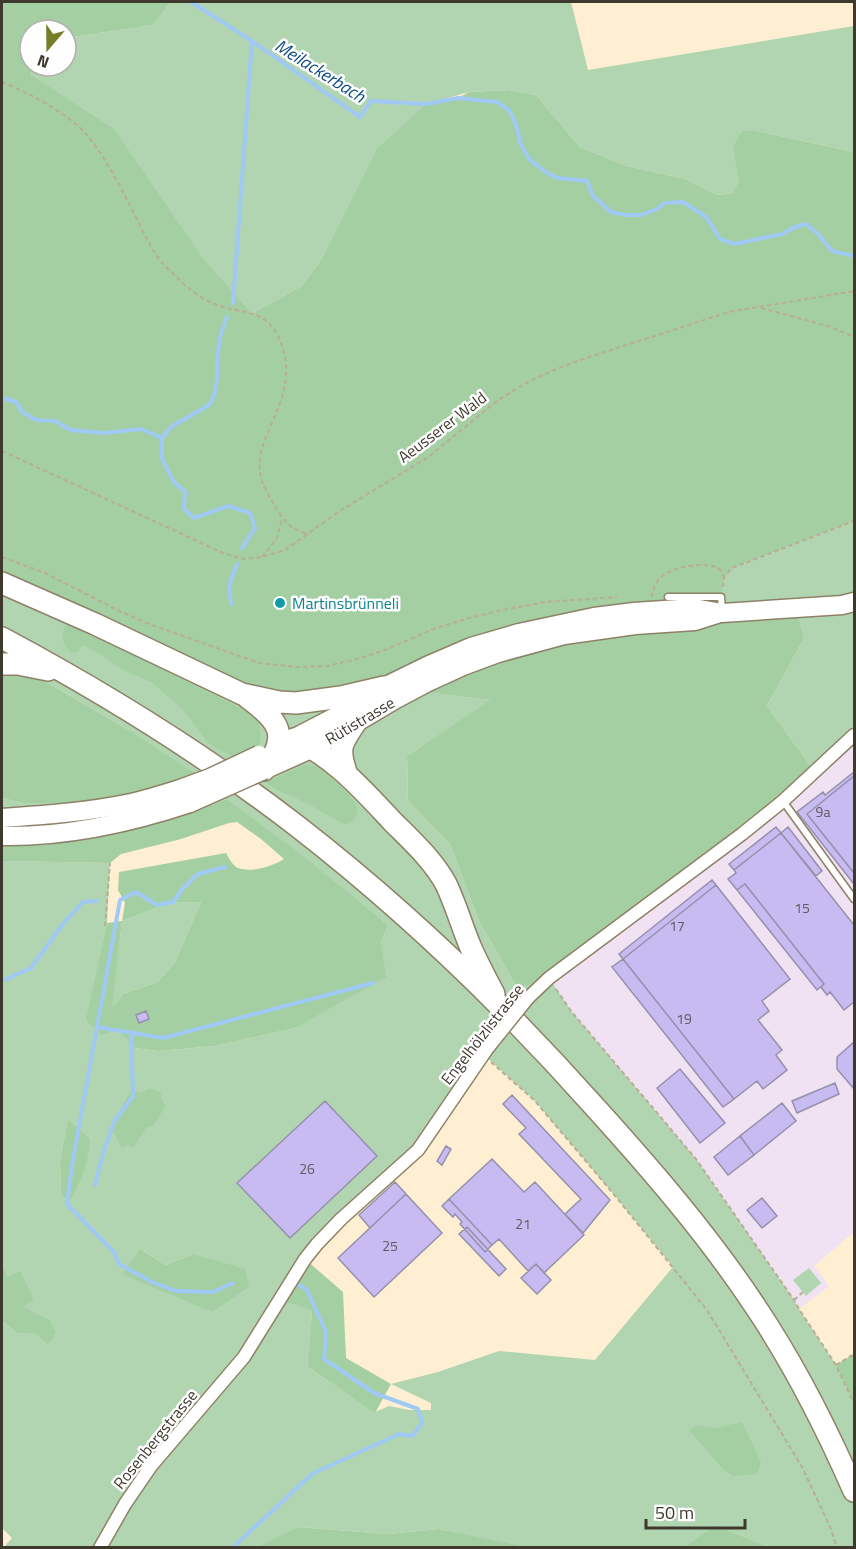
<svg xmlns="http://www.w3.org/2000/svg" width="856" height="1549" viewBox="0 0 856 1549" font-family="'Titillium Web',sans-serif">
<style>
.commercial{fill:#f0e1f3}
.green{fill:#b1d5b1;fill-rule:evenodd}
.forest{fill:#a4cfa3;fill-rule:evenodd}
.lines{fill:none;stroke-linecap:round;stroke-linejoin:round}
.stream{stroke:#a0c9f5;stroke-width:4}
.building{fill:#c7bbf1;stroke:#9690ac;stroke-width:1.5}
.lane-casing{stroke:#8e8166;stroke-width:9}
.street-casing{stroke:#8e8166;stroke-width:15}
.primary-casing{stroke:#8e8166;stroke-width:21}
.highway-casing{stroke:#8e8166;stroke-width:24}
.path{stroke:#b9ad96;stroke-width:2;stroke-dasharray:4.5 3;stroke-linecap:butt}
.lane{stroke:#fff;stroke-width:6}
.street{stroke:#fff;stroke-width:12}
.primary{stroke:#fff;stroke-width:18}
.highway{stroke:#fff;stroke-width:21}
.street-bridge-casing{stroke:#8e8166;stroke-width:15;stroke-linecap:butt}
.primary-bridge-casing{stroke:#8e8166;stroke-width:21;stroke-linecap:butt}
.street-bridge{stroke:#fff;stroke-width:12}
.primary-bridge{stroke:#fff;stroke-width:18}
.culture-dot{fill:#0f9aa8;stroke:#fefefe;stroke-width:2}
.labels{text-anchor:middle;stroke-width:5;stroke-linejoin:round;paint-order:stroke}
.number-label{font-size:14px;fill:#615a5e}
.street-label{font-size:16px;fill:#3f392d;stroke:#fefefe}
.culture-label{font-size:16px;fill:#0d838f;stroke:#fefefe;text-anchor:start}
.water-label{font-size:18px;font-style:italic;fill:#0c4b7f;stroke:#fefefe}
</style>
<rect width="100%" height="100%" fill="#feefd2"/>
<!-- commercial -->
<path class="commercial" d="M854,735V1232L814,1266L829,1286L799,1309L794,1299L696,1159L571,1011L549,978Z"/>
<!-- green -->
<path class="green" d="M171,2H571L588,70L854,26V152L757,131H743L739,181L732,193L717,195L686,179L627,166L580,147L536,95L509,90L469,92L426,104L324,255L302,286L252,313L31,75L34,66H66V38L151,25Z
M854,521V735L815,772L767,706L804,638L722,613C721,594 720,582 732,568Z
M2,583L384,687L491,700L407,756L408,801L450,844L479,921L518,989L549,978L571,1011L696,1159L794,1300L799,1309L836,1365L854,1404V1547H769L715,1525L685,1548H526L439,1529L387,1534L298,1527L263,1547H4L12,1538L2,1528V1321L17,1333H34L48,1345L49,1319L22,1307L20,1271L8,1276L2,1264V861L110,863L107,923L87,1020L116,1028L136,1048L158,1051L215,1046L295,1028L381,942L388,925L227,799L201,808L2,842V798L23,803L127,729L48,683L30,675L2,672ZM483,1054L535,1101L616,1197L673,1267L595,1360L499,1351L438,1372L391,1384L431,1403V1410H409L389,1406L375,1412L309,1368L312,1309L305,1259L418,1150ZM68,1119L90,1138L70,1201L61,1194L60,1160ZM140,1249L166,1265L193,1254L212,1312Z
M201,902L175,962L158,982L123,994L111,1011L122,921L169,903Z
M809,1268L821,1283L806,1296L793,1280Z"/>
<!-- forest -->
<path class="forest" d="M2,2H171L152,25L66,38V30H30V66H34L31,75L114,129L204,260L252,313L302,286L324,255L377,149L426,104L458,98L469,92L509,90L536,95L580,147L627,166L686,179L717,195L732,193L739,181L733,147L742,131H757L854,152V521L732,568C720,582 721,594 722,612L795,608L804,638L767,706L815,772L549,978L518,989L479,921L450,844L408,801L407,756L490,700L384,687L279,702L2,583Z
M73,624L254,715C261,722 261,733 260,743L254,749L234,756L221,751L207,742L184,711L153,683L123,670L100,654L82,645L78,652L72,653C63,645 60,637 65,626Z
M2,672L30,675L48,683L127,729L196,774L153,790L95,799L55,803H23L2,798Z
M304,765C311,765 317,766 323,770C329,774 355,800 357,806C358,810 356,816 354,820L347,824L342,823C329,816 317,808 304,802C290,795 278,792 266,782Z
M227,799L298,852L388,925L381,942L386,977L295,1028L215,1046L158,1051L135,1048L117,1029L102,1035L86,1020L107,923L122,921L125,903L118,890L119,872L226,853C229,858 232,865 238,868C252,873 273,866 284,859L261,839L237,822L229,823L181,839L121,854L110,863L2,861V842L201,808ZM201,902L175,962L158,982L123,994L112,1009L122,921L169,903Z
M149,1088L160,1092L165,1107L153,1126L146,1128L133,1148L127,1145L122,1148L113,1132L118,1113L131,1091L141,1093Z
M68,1119L90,1138C88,1165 83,1177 70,1201L61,1195L60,1160Z
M140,1249L166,1265L193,1254L245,1269L249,1287L212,1312L122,1274Z
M305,1259L343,1292L346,1358L391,1384L375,1413L308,1367L312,1310L281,1300Z
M2,1264L8,1276L20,1271L34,1300L23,1307L49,1319L56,1333L48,1345L34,1333H17L2,1321Z
M854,1354V1404L836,1365Z
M742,1422L761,1462L757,1474L732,1476L723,1469L689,1430L697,1425L716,1428Z
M715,1525L769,1547H685Z
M298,1527L387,1534L439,1529L526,1547H258Z"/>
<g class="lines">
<!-- stream -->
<path class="stream" d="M191,2L252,41L360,117L371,101L426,104L458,98L497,102L510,111L517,128L521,145L530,160L547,173L558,178L587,181L593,196L611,212L626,215H641L657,209L665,203L683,202L706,217L720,239L735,244L782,234L795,227L806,224L818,234L832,251L854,256
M233,303L252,41
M227,317C223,326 220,335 219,345C215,364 221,389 209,405L171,427L162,438V459L174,482L185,492L184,509L194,518L228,506L250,513L255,528L242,548
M2,398L16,402L22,412L36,420L55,421L71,430L104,433L141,429L162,438
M231,604L229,585L237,564
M225,867L198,874L183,888L173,902L157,905L136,892L120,900L72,1165L67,1204L114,1252L119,1264L152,1282L176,1291L213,1292L233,1283
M2,981L31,968L62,925L83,902L97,901
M97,1027L163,1038L373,983
M95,1185L104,1150L115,1120L133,1096L131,1032
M232,1548L312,1474L399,1434L412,1436L422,1423L418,1409L374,1393L324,1359L326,1332L307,1290L299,1285"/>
</g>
<!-- building -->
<path class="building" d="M854,772V776L807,814L854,873V884L797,812L823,792L825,795Z
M854,776V873L807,814Z
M776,827L781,833L734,870L729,864Z
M788,827L822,871L816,876L781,833Z
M781,833L854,925V1002L844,1010L830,992L827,995L821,987L824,984L745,884L737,890L728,879L736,873L734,870Z
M712,880L716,885L623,959L619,954Z
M745,884L824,984L817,990L737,890Z
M716,885L790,979L762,1001L769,1011L758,1020L782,1050L776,1055L787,1070L763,1089L757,1081L734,1099L623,959Z
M623,959L734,1099L723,1107L612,967Z
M146,1011L149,1019L139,1023L136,1015Z
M854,1042V1089L837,1069V1057Z
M680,1069L725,1123L700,1143L657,1088Z
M835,1083L839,1094L797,1113L792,1101Z
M512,1095L610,1200L583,1233L565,1214L581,1199L519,1134L526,1128L503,1104Z
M325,1101L377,1156L290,1238L237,1183Z
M782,1103L796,1121L754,1155L740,1136Z
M740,1136L754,1155L728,1175L714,1157Z
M446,1146L451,1149L442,1165L437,1161Z
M492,1159L524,1192L535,1182L584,1235L544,1273L536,1264L528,1271L499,1239L492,1245L449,1199Z
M395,1182L406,1194L370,1228L359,1215Z
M406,1194L442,1233L374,1297L338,1258Z
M762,1198L777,1216L762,1228L747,1210Z
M449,1199L492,1245L485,1252L460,1224L462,1222L455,1214L453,1217L442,1206Z
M467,1227L506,1269L499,1276L459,1234Z
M536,1264L551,1280L537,1294L521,1278Z"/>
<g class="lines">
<defs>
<path id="lane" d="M668,597H721L722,610
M783,801L854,899"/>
<path id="street" d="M528,998L549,978L742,834L783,801L854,735
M100,1548L125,1504L151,1466L244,1357L305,1259L317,1244L341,1219L418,1150L487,1049"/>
<g id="primary">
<path d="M283,744L356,706L384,687L427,666L471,647L519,633L594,617L634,612L694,608L722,613L842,605L854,602"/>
<path id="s1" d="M264,770L313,748L396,699L428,682L463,666L498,653L564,635L635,625L695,621L717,614"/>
<path d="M2,818C45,815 88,812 131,803C148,799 164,794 180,789"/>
<path d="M2,836C64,837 130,823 190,803"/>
</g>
<path id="highway" d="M2,583L95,624L242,694L279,702L296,703L341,697L384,687
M2,638C105,693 205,755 297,826C404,909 503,1004 593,1105C651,1169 708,1235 755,1306C794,1364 826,1427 854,1491
M2,664H18L48,670
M248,698C280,721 290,736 264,770
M294,739C333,756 363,790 392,821C411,840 433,860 446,884C456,905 462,927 471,948C478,964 486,979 494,994
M347,775C338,749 340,745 356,722"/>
</defs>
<!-- lane casing -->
<use href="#lane" class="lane-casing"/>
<!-- street casing -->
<use href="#street" class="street-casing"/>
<!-- primary casing -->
<use href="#primary" class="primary-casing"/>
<!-- highway casing -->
<use href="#highway" class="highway-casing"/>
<!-- path -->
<path class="path" d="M2,82C29,93 66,112 86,134C101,151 119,183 129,204C141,226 151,253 169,270C181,281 193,294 208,301C242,318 269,303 283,349C292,381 280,404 268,432C263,444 258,458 260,472C261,484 269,495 274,505C284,521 289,528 307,534
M761,308L831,327L854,337
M2,451L223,553L244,559L262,557L285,550L338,512L427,458L498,400L526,383L554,370L580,360L729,312L854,291
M2,557L45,573L117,610L149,624L259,663L296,667L328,666L357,659L385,650L436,628L469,618L502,610L545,602L617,597
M262,557L277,538L282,518
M723,587L724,577L732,568L854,521
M651,597C653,591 655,584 659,579C669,567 706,560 719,569C722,572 722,574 724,577
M105,926L110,863
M556,989L571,1011L696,1159L794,1300L799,1309L836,1365L854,1404
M491,1062L535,1101L616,1197L707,1310L802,1467L831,1529L837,1548
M794,1300L803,1292
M836,1365L854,1354"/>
<!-- lane -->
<use href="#lane" class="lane"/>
<!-- street -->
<use href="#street" class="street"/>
<!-- primary -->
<use href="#primary" class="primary"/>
<!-- highway -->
<use href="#highway" class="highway"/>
<defs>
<path id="street-bridge" d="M487,1049L528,998"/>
<path id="primary-bridge" d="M180,789L210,778L259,755
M190,803L264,770"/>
</defs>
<!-- street-bridge casing -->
<use href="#street-bridge" class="street-bridge-casing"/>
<!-- primary-bridge casing -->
<use href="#primary-bridge" class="primary-bridge-casing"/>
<!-- street-bridge -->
<use href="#street-bridge" class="street-bridge"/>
<!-- primary-bridge -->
<use href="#primary-bridge" class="primary-bridge"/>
</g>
<!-- markers -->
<circle class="culture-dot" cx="280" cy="603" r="6"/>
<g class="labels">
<!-- number labels -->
<g class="number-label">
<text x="823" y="817">9a</text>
<text x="802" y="913">15</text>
<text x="677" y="931">17</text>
<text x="684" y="1024">19</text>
<text x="307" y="1174">26</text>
<text x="523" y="1229">21</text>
<text x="390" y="1251">25</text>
</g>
<!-- street labels -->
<g class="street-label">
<text transform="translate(442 427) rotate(-37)" y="6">Aeusserer Wald</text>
<text dy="6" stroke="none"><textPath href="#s1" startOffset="108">Rütistrasse</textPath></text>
<text transform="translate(482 1034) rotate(-52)" y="6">Engelhölzlistrasse</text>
<text transform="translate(155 1439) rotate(-51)" y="6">Rosenbergstrasse</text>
</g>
<!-- culture labels -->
<g class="culture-label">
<text x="292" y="609">Martinsbrünneli</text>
</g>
<!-- water labels -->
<g class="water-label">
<text transform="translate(320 71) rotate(32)" y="6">Meilackerbach</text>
</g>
</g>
<!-- border -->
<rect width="856" height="1549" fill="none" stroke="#3f392d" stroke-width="6"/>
<!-- north arrow -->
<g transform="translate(48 48) rotate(200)"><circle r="28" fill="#fefefe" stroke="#b2afaa" stroke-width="1.5"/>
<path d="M0-4.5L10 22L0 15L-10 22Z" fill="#767d27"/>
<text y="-9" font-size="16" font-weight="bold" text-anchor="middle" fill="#3f392d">N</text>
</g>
<!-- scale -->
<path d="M646 1519v9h99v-9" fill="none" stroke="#3f392d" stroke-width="3"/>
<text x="655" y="1519" font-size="18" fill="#3f392d" stroke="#fefefe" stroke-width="4.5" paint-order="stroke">50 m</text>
</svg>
